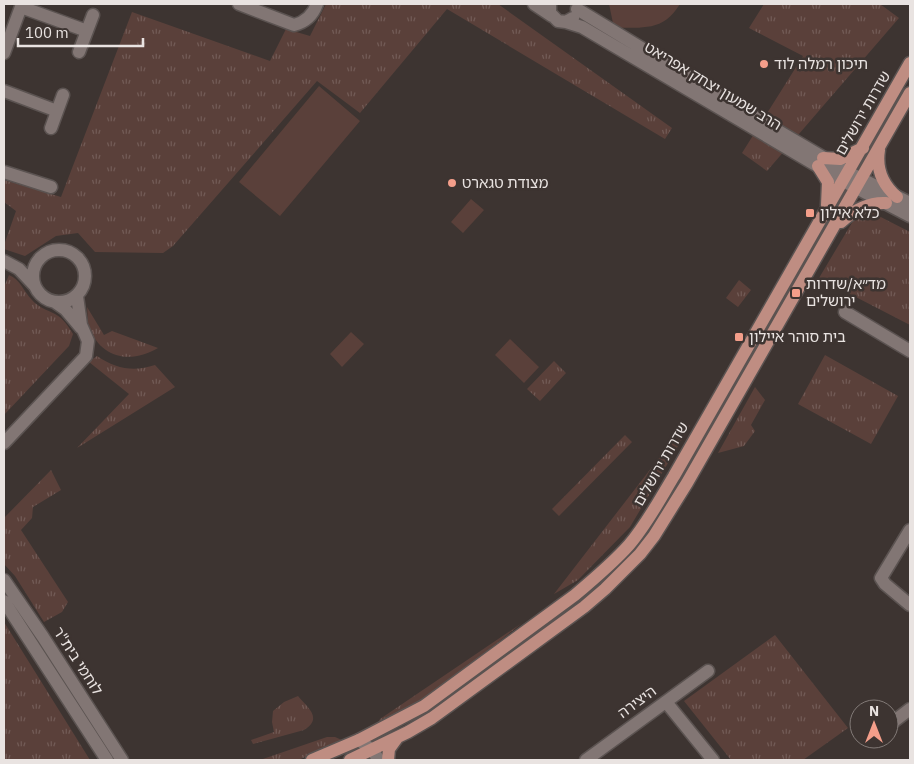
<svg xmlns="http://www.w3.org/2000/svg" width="914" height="764" viewBox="0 0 914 764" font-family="'IBM Plex Sans','Noto Sans Hebrew',sans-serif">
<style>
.grass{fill:url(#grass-tufts)}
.pitch{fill:#5a403a}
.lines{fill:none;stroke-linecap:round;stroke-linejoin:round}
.minor-casing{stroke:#5b5351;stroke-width:15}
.major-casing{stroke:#5b5351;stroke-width:15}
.minor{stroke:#827674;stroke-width:12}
.major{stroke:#bf8d82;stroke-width:12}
.poi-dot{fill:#f49e8a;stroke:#3d3431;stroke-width:2}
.labels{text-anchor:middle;stroke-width:5;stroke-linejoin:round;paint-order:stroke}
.poi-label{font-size:15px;fill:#e9e3e1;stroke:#3d3431;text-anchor:start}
.street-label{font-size:15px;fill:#e9e3e1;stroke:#3d3431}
</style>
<defs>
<pattern id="grass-tufts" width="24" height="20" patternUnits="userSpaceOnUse" patternTransform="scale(1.25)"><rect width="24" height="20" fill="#5a403a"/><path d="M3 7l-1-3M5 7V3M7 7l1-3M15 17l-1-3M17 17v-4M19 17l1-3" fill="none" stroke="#725b56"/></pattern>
</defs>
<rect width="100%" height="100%" fill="#3d3431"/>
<!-- grass -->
<path class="grass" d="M326,4H498L672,128L665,139L447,9L360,113L317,81L173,246L163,253L95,252L78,233L56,236L25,256L4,249V245L16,211L4,202V180L61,197L132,12L270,61L286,29L310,36Z
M764,4H880L899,18L767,171L742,153L803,56L749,28Z
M873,213L910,232V325L819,278L853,221Z
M9,275C20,279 24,292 32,300C38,307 47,310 55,314C64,319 68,326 73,334L69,346L4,415V287Z
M739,280L751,290L738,307L726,298Z
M87,307L104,335L112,331L158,348C131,364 101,359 89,327C87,321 88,314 87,307Z
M825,355L898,396L871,444L798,404Z
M97,356C116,369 134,372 155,365L175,387L77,448L129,394L89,362Z
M554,361L566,373L540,401L527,389Z
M755,387L765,400L751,425L755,431L744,446L718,453Z
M686,423L690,426L630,527L578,580L554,594Z
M625,435L632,442L559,516L552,509Z
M51,470L61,490L33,507L32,518L21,530L68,602L62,612L44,622L15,576L4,564V518Z
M4,622L90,760H4Z
M522,623L440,689L414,707L376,727L380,719Z
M775,635L848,728L803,760H731L684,701Z
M298,696C308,708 323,718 304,730L253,744L251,740L274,732L272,722L273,711L284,702Z
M327,737H335L344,741L298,760H260Z"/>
<!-- pitch -->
<path class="pitch" d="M609,4H680C663,32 643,27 614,28Z
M319,86L360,121L280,216L239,182Z
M471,199L484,210L463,233L451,222Z
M351,332L364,344L342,367L330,354Z
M510,339L539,367L524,383L495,355Z"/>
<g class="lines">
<defs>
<path id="minor" d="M239,4L294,25C306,22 313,15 317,4
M534,4L552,16
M550,4V13L558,21L566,22L573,18
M21,7L87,31
M577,9L773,128L848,172L910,203
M566,22L582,27L843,181L910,216
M79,52L93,15
M4,53L22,4
M4,91L57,111
M51,128L63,95
M4,172L51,187
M33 276a26 26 0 1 1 52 0a26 26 0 1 1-52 0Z
M4,261L19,269L34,285
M55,302L65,309L81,328
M845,312L910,351
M4,443L86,356L88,341L81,325L77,296
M910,530L881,578L885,584L910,605
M4,580L43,637L122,760
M4,601L107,760
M666,702L713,760
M889,725L910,709
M359,740L372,750L379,760
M586,760L708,671"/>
<path id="major" d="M879,150C876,169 883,185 897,197
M823,158L840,159L863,148
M818,166L828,182L827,205
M841,222C854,210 868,202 886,203
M312,760L359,740L424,706L575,595C594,579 613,563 629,545C647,524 660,499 674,476L910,63
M350,760L408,732L432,718L584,607L605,589L640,554L654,536L687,483L910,93
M388,760L389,749L397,738"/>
</defs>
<!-- minor casing -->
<use href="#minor" class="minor-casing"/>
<!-- major casing -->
<use href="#major" class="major-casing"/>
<!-- minor -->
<use href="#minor" class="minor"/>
<!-- major -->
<use href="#major" class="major"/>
</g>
<!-- markers -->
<g class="poi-dot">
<circle cx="764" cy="64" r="5"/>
<circle cx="452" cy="183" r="5"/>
<rect x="805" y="208" width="10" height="10" rx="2.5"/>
<rect x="791" y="288" width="10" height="10" rx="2.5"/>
<rect x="734" y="332" width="10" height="10" rx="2.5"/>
</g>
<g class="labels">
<!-- poi labels -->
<g class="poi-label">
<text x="774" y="69">תיכון רמלה לוד</text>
<text x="462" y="188">מצודת טגארט</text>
<text x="820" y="218">כלא אילון</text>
<text x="806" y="289">מד״א/שדרות<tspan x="806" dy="17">ירושלים</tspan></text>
<text x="749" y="342">בית סוהר איילון</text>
</g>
<!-- street labels -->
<g class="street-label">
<text transform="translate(713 86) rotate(31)" y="5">הרב שמעון יצחק אפריאט</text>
<text transform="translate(863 113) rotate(-60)" y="5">שדרות ירושלים</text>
<text transform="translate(661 464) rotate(-60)" y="5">שדרות ירושלים</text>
<text transform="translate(78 661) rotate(57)" y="5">לוחמי בית"ר</text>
<text transform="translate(637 702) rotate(-36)" y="5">היצירה</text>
</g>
</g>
<!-- border -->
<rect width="914" height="764" fill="none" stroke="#e9e3e1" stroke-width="10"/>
<!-- north arrow -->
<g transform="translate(874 724)"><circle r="24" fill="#3d3431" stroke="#827a77"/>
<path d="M0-4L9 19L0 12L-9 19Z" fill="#f49e8a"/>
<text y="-8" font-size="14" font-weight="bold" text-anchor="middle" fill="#e9e3e1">N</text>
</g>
<!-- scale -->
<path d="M18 38v8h125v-8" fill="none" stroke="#e9e3e1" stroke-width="2.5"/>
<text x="25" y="38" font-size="15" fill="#e9e3e1" stroke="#3d3431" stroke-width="4" paint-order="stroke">100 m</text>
</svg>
